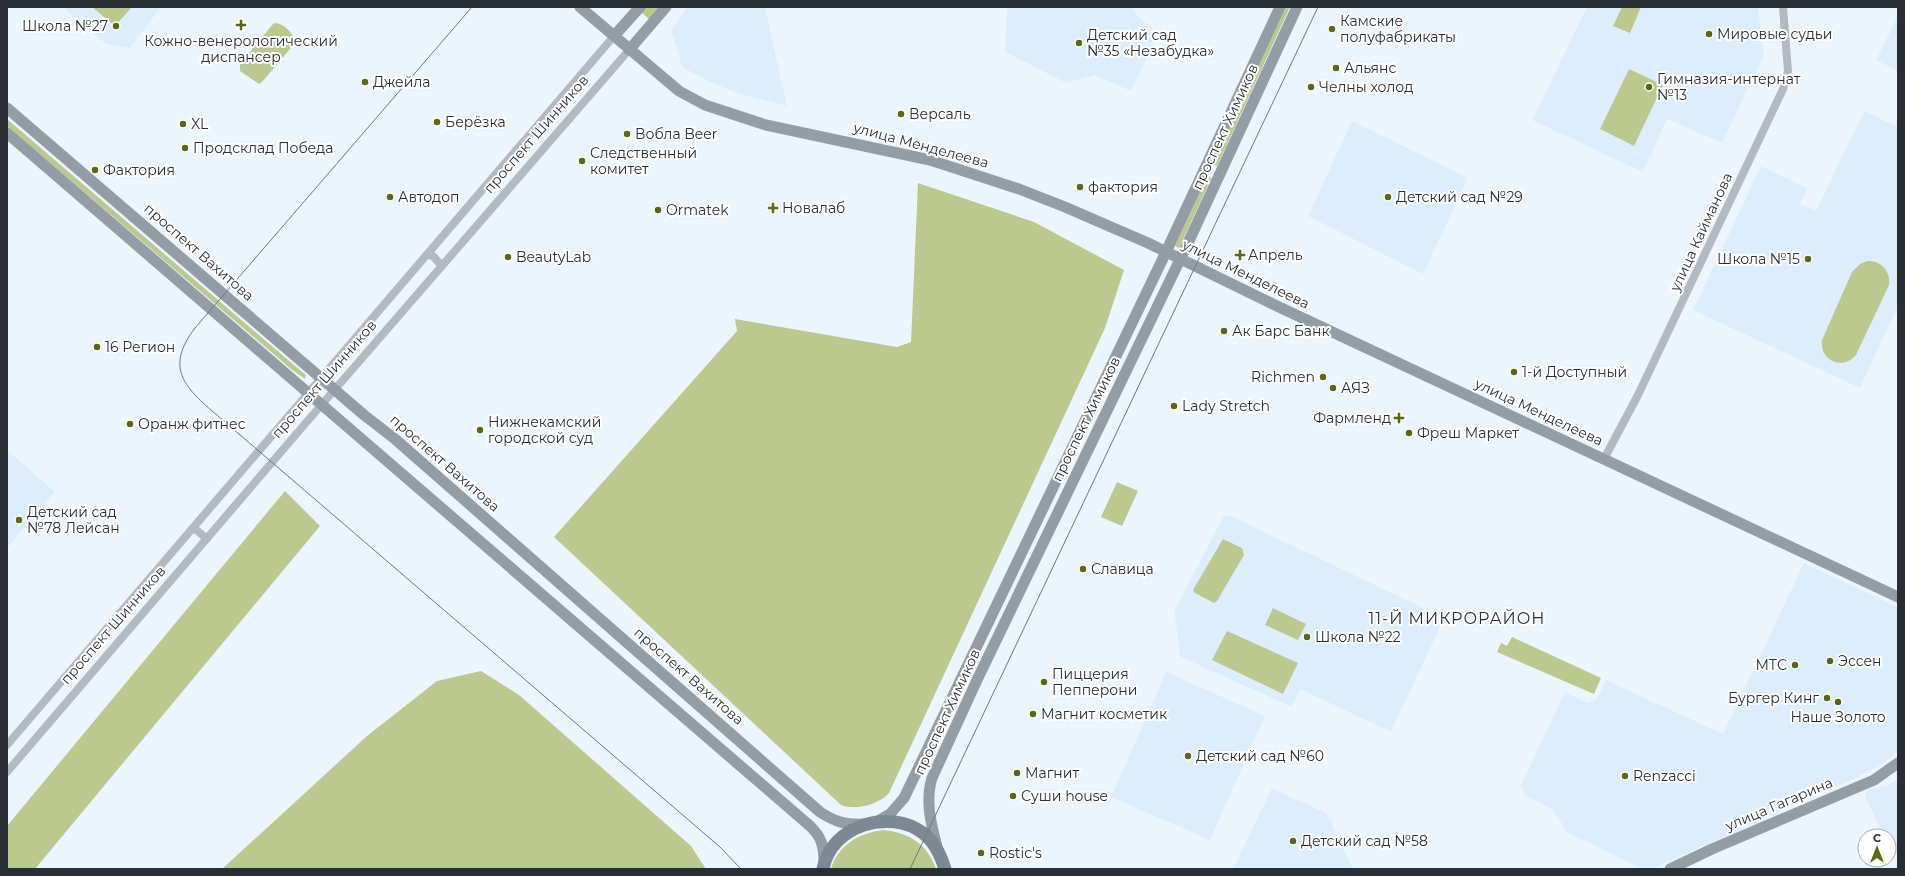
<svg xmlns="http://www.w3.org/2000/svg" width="1905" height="876" viewBox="0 0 1905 876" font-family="Montserrat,sans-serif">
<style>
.built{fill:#dceefe}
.green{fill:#bbc98f}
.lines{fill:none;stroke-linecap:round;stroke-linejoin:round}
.street{stroke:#b3b9c0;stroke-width:8}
.secondary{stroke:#939da6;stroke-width:11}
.primary{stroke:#7c8894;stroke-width:13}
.tram{stroke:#70777e;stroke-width:1}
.poi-dot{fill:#5a6810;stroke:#fff;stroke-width:1.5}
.labels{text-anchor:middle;stroke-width:4;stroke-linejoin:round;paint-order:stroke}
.poi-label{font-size:14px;fill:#282e34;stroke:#fff;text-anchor:start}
.street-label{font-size:14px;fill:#282e34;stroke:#fff}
.quarter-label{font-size:16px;letter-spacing:1px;fill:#282e34;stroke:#fff}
</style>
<rect width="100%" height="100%" fill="#ebf5fe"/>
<!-- built -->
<path class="built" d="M63,7H161L130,48L106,44Z
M688,7H765L787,106L737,93L710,82L682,67L671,29Z
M1007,7H1131L1135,10V14L1156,32L1157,35L1131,91L1095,75L1066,83L1005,52Z
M1587,7H1758L1764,55L1722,143L1667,119L1643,172L1532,120Z
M1898,16V71L1876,60Z
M1864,111L1898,127V306L1860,388L1693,310L1761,166L1807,188L1800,204L1816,211Z
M1352,121L1468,178L1423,274L1308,216Z
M7,450L55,492L7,548Z
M1229,515L1444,618L1391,732L1300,689L1292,707L1181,657L1174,612L1223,517Z
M1804,563L1898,607V750L1896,753L1878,767L1851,780L1651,869H1644L1568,833L1553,810L1525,795L1521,785L1562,698L1567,694L1571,695L1588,703L1597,699L1606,680L1723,734Z
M1166,672L1265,716L1210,840L1111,797Z
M1898,779V853L1893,850L1889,845V836H1884L1865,796L1866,791L1869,789L1887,786Z
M1272,788L1326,813L1353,869H1233Z"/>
<!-- green -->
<path class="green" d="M92,7H132L115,26Z
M646,7H662L650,20L641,12Z
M1286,7H1290L1217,166L1213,164Z
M1622,7H1641L1630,33L1613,26Z
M276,23C284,24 296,35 295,43L262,82L259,84L240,71V64L273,24Z
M1629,69L1663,85L1634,146L1600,129Z
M7,119L294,365L306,375L305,379L291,369L7,126Z
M1207,177L1211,178V179L1179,248L1175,246Z
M918,183L1034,222L1124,270L1105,328L889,793C880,804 855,811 841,805L554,537L737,331L735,319L897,347L911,342Z
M1867,261C1881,260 1891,271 1889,285L1856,355C1843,371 1819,361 1822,340L1852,272L1860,264Z
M1117,482L1138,491L1122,526L1101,517Z
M285,491L320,526L35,869H7V826Z
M1223,539L1242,548L1244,555L1217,601L1214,603L1195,593L1193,590Z
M1273,608L1306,624L1298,640L1265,625Z
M1227,631L1298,663L1283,694L1212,660Z
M1512,637L1601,678L1594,694L1497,652L1501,643L1507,646Z
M481,671L519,695L691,846L706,869H222L367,736L437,681Z
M883,830C908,832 928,844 936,869H831C838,845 859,833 883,830Z"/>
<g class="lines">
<!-- street -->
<path class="street" d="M428,255L433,256L442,266
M1604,459L1638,395L1783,89L1788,71L1783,7
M194,528L207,539
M7,745L614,36
M7,772L298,432L629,50"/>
<!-- secondary -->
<path class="secondary" d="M580,7L679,91L705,105L766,125L930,160L1019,189L1065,207L1148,243L1279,307L1898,597
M614,36L640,7
M629,50L666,7
M7,108L364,415L395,439L820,812C835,822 846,825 864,824
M7,133L810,826C822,837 824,847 824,864
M878,821L890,814L904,798L1166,252L1280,7
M937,847C931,824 925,801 932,778L977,680L1188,243L1297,7
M1670,869L1712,849L1874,780L1898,763"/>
<!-- primary -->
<path class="primary" d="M823,869C831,825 890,808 923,833C935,842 941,856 945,869"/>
<!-- tram -->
<path class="tram" d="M472,7L195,328C167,365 181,384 211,410L720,847L741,869
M910,869L1318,7"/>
</g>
<!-- markers -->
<g class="poi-dot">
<path d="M239 19h4v4h4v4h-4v4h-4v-4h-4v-4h4z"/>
<circle cx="116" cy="26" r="4"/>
<circle cx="1332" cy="29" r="4"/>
<circle cx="1709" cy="34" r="4"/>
<circle cx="1079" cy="43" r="4"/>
<circle cx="1336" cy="68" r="4"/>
<circle cx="365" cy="82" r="4"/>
<circle cx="1311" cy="87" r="4"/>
<circle cx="1649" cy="87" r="4"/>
<circle cx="901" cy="114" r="4"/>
<circle cx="437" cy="122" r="4"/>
<circle cx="183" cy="124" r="4"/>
<circle cx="627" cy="134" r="4"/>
<circle cx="185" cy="148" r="4"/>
<circle cx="582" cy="161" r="4"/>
<circle cx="95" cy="170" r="4"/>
<circle cx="1080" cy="187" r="4"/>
<circle cx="390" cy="197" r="4"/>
<circle cx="1388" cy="197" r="4"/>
<path d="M771 202h4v4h4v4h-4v4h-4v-4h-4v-4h4z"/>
<circle cx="658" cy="210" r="4"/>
<path d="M1238 249h4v4h4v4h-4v4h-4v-4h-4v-4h4z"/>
<circle cx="508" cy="257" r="4"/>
<circle cx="1808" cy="259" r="4"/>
<circle cx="1224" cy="331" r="4"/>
<circle cx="97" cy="347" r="4"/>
<circle cx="1514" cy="372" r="4"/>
<circle cx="1323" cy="377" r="4"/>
<circle cx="1333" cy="388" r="4"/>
<circle cx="1174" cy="406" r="4"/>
<path d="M1397 412h4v4h4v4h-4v4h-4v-4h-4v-4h4z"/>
<circle cx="130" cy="424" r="4"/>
<circle cx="480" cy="430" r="4"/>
<circle cx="1409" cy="433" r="4"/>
<circle cx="19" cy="520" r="4"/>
<circle cx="1083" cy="569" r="4"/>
<circle cx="1307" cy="637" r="4"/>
<circle cx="1830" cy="661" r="4"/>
<circle cx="1795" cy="665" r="4"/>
<circle cx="1044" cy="682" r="4"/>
<circle cx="1827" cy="698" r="4"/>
<circle cx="1838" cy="702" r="4"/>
<circle cx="1033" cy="714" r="4"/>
<circle cx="1188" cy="756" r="4"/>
<circle cx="1017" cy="773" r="4"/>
<circle cx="1625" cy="776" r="4"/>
<circle cx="1013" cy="796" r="4"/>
<circle cx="1293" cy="841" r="4"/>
<circle cx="981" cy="853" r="4"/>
</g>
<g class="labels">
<!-- poi labels -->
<g class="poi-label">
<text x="1340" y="26">Камские<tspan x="1340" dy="16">полуфабрикаты</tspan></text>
<text x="108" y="31" text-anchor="end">Школа №27</text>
<text x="1717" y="39">Мировые судьи</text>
<text x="1087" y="40">Детский сад<tspan x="1087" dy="16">№35 «Незабудка»</tspan></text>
<text x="241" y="46" text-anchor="middle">Кожно-венерологический<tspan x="241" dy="16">диспансер</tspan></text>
<text x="1344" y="73">Альянс</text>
<text x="1657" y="84">Гимназия-интернат<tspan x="1657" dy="16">№13</tspan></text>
<text x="373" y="87">Джейла</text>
<text x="1319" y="92">Челны холод</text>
<text x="909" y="119">Версаль</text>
<text x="445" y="127">Берёзка</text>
<text x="191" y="129">XL</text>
<text x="635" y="139">Вобла Beer</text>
<text x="193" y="153">Продсклад Победа</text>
<text x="590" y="158">Следственный<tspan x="590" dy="16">комитет</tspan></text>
<text x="103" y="175">Фактория</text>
<text x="1088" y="192">фактория</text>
<text x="398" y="202">Автодоп</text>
<text x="1396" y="202">Детский сад №29</text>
<text x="782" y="213">Новалаб</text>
<text x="666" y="215">Ormatek</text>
<text x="1248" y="260">Апрель</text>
<text x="516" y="262">BeautyLab</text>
<text x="1800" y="264" text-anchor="end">Школа №15</text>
<text x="1232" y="336">Ак Барс Банк</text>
<text x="105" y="352">16 Регион</text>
<text x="1522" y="377">1-й Доступный</text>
<text x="1315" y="382" text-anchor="end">Richmen</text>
<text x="1341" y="393">АЯЗ</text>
<text x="1182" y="411">Lady Stretch</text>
<text x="1391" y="423" text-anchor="end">Фармленд</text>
<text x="488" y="427">Нижнекамский<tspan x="488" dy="16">городской суд</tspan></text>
<text x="138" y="429">Оранж фитнес</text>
<text x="1417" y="438">Фреш Маркет</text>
<text x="27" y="517">Детский сад<tspan x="27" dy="16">№78 Лейсан</tspan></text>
<text x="1091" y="574">Славица</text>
<text x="1315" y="642">Школа №22</text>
<text x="1838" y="666">Эссен</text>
<text x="1787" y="670" text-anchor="end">МТС</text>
<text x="1052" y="679">Пиццерия<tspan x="1052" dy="16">Пепперони</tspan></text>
<text x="1819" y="703" text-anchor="end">Бургер Кинг</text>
<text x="1041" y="719">Магнит косметик</text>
<text x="1838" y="722" text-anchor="middle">Наше Золото</text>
<text x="1196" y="761">Детский сад №60</text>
<text x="1025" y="778">Магнит</text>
<text x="1633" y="781">Renzacci</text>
<text x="1021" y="801">Суши house</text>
<text x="1301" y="846">Детский сад №58</text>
<text x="989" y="858">Rostic's</text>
</g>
<!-- street labels -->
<g class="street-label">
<text transform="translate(1225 127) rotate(-65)" y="5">проспект Химиков</text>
<text transform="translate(536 134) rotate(-49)" y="5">проспект Шинников</text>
<text transform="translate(921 145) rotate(15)" y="5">улица Менделеева</text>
<text transform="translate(1701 232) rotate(-65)" y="5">улица Кайманова</text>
<text transform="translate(199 252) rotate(41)" y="5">проспект Вахитова</text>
<text transform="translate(1246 274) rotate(26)" y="5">улица Менделеева</text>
<text transform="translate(324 379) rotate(-49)" y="5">проспект Шинников</text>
<text transform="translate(1539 412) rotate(25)" y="5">улица Менделеева</text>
<text transform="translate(1086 419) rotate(-64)" y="5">проспект Химиков</text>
<text transform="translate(445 463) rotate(41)" y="5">проспект Вахитова</text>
<text transform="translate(113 625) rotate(-49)" y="5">проспект Шинников</text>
<text transform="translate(689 676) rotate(41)" y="5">проспект Вахитова</text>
<text transform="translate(947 712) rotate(-65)" y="5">проспект Химиков</text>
<text transform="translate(1779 804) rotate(-23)" y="5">улица Гагарина</text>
</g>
<!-- quarter labels -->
<g class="quarter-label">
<text x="1457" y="624">11-Й МИКРОРАЙОН</text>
</g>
</g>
<!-- border -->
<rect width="1905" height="876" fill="none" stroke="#282e34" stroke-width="16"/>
<!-- north arrow -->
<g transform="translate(1877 848)"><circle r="19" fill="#ffffff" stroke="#a9abae"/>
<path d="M0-3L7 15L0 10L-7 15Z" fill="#5a6810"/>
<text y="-6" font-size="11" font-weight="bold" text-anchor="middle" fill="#282e34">С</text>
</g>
</svg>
